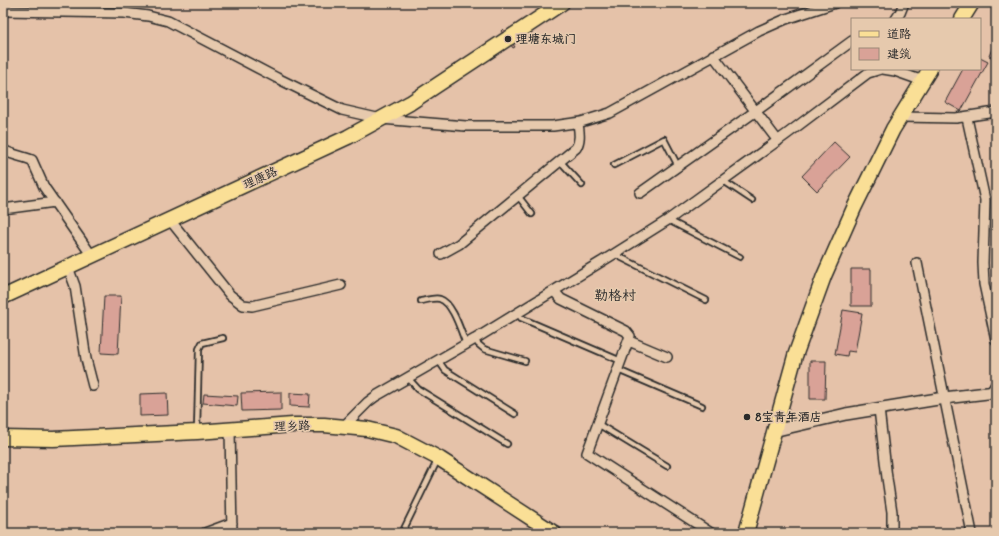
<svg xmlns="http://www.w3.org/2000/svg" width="999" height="536" viewBox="0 0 999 536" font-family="Mynerve,'LXGW WenKai TC',sans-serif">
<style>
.building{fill:#d9a297;stroke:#2b2b2b}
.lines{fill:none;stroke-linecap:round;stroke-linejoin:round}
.service-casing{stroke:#2b2b2b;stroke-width:8}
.minor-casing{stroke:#2b2b2b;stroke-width:12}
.tertiary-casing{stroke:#2b2b2b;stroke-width:14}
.primary-casing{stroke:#2b2b2b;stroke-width:17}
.service{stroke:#e6c9ad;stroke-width:4.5}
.minor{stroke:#e6c9ad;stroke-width:9}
.tertiary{stroke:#e6c9ad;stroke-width:11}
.primary{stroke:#fadf96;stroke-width:14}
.poi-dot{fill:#2b2b2b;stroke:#e6c9ad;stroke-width:1.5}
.labels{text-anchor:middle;stroke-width:3.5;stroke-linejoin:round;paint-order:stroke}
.poi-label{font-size:12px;font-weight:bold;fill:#2b2b2b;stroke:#e6c9ad;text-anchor:start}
.street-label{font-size:12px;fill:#2b2b2b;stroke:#e6c9ad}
.quarter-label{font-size:14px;fill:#2b2b2b;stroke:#e6c9ad}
</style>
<rect width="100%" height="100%" fill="#e5c2a9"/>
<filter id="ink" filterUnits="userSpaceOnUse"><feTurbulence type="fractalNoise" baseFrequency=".025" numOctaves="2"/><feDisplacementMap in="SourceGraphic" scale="8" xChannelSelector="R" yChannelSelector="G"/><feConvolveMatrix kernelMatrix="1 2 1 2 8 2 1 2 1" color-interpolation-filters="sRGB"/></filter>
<g filter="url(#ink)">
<!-- building -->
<path class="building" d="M503,29L515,47L513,48L501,31Z
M996,39V59L989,56Z
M980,58L988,62L961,111L945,102L963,69H980Z
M834,142L850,157L817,191L802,176Z
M851,269H871V306H851Z
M104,296H121L118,354L101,353Z
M843,310L862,313L855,352L848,351L847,356L835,354Z
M810,361H826L825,399H810Z
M281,392V410L242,411L241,393Z
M167,393L168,415L140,416V394Z
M290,393L310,394L309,407L290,406Z
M204,394L238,396L237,406L203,403Z"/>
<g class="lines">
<defs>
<path id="service" d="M42,12V3
M560,161L582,185
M614,165L664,139L678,166
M722,180L752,200
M518,196L532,214
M668,220L740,257
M614,254L706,300
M421,301C427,300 435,297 440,299C453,303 461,332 466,344
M518,313L521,318L528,321L621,361
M475,339L478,344L484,349L525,361
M438,360L445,370L515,414
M618,370L702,406
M408,378L418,389L507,444
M598,424L667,466
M197,430L199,349L202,343L223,338
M402,533L438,459"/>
<path id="minor" d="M3,11L124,13L148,16L168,21L277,78L342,110L381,119L466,126H553L581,122L610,113L759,31L786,19L835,3
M896,19L900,13L904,3
M713,55L778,141
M883,69L895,71L923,81
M901,117L956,118L996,112
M967,118L985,200L983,263L984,284L996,340
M3,150C12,155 22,156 32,160L44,187L92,256
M640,193L756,111L852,41
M3,209L55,202
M170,220L230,295L243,305L252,306L341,285
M441,254L459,244L576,148C581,140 579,131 578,123
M917,263L972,533
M68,267L75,286L86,359L93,386
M554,291L561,299L626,331L630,336L587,453L711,533
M629,341L667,357
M992,391L996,384
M879,409L887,478L892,512V533
M344,426L368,402L376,396L475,339L614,254L668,220L787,134L868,73L881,69
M230,430L232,533
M205,533L232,523"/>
<path id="tertiary" d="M773,431L846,414L944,398L996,392"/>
<path id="primary" d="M962,19L972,3
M509,38L562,3
M3,297L348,137L410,103L507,39
M3,438L53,439L197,432L293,425H324L367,429L396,436L440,459L554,533
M746,533L795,356L824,276L854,208L893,129L930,69"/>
</defs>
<!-- service casing -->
<use href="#service" class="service-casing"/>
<!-- minor casing -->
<use href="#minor" class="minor-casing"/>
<!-- tertiary casing -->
<use href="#tertiary" class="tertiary-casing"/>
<!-- primary casing -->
<use href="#primary" class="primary-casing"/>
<!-- service -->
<use href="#service" class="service"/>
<!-- minor -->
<use href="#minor" class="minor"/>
<!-- tertiary -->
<use href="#tertiary" class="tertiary"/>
<!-- primary -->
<use href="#primary" class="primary"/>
</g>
</g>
<!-- markers -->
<g class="poi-dot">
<circle cx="508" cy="39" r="4"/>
<circle cx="747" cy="417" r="4"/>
</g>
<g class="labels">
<!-- poi labels -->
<g class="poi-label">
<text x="516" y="43">理塘东城门</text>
<text x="755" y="421">8宝青年酒店</text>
</g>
<!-- street labels -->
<g class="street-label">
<text transform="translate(260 178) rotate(-25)" y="4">理康路</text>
<text transform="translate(292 426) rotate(-2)" y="4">理乡路</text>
</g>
<!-- quarter labels -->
<g class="quarter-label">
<text x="615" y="300">勒格村</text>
</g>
</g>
<!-- margin -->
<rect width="999" height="536" fill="none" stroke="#e6c9ad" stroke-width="16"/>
<rect x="8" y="8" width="983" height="520" fill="none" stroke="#2b2b2b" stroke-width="1.5" filter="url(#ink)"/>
<!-- legend -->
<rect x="851" y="18" width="130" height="52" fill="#e6c9ad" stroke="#9b8a79"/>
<rect x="859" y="31" width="20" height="6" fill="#fadf96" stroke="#9b8a79"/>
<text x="887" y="38" font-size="12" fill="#2b2b2b">道路</text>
<rect x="859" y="48" width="20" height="12" fill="#d9a297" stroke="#9b8a79"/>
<text x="887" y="58" font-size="12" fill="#2b2b2b">建筑</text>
</svg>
